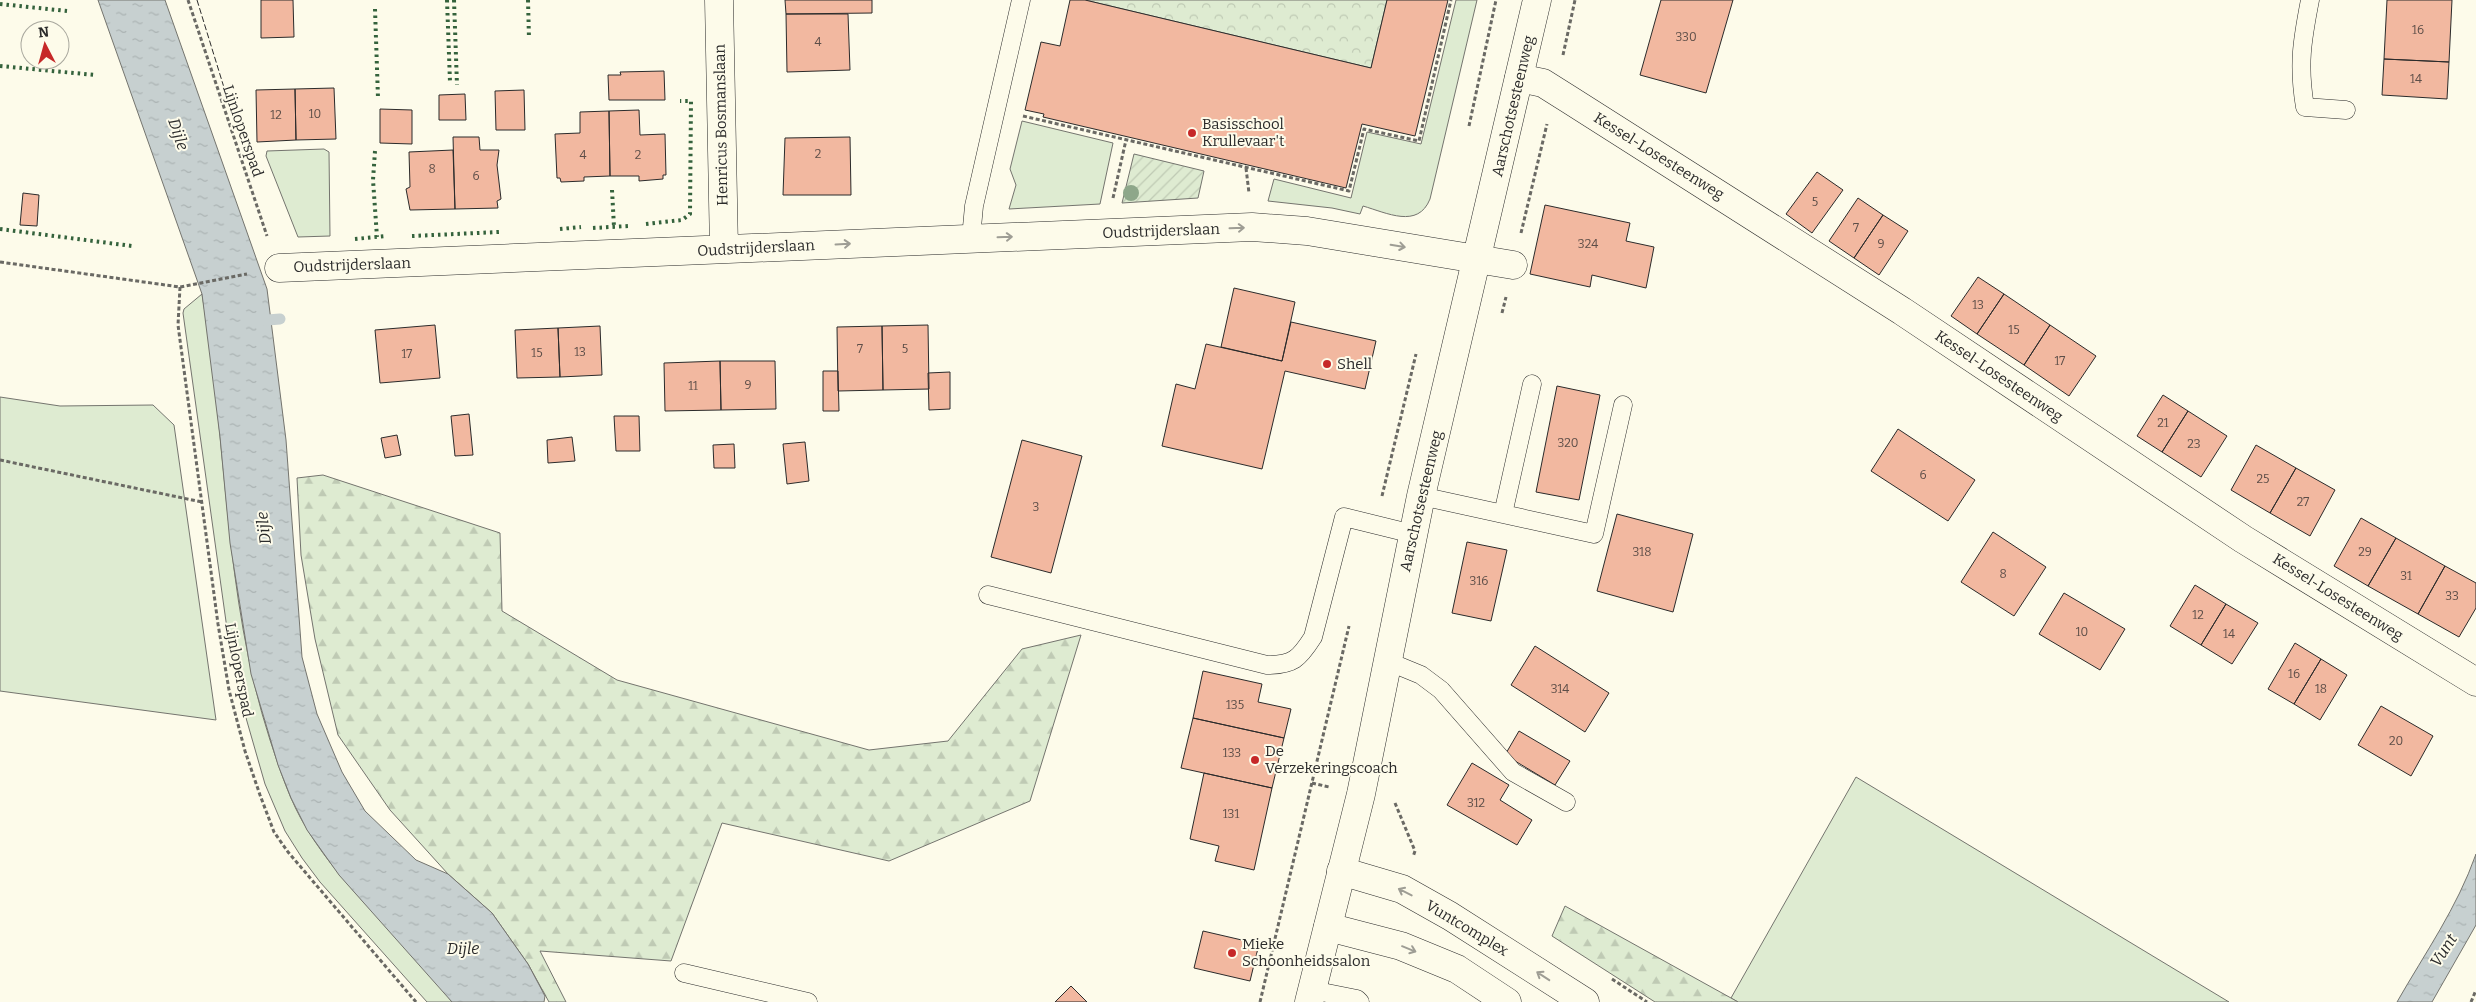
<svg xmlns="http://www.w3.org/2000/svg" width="2476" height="1002" viewBox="0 0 2476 1002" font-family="Bitter,serif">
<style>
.grass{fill:#deebd1;stroke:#74746e}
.forest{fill:url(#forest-firs);stroke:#74746e}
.park{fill:url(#park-crowns);stroke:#74746e}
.garden{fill:url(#garden-furrows);stroke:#74746e}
.water{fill:url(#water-ripples);stroke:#74746e}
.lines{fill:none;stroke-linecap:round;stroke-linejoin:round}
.stream{stroke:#c7d0d0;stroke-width:11}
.building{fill:#f2b8a0;stroke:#2b2b2b}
.service-casing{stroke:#2b2b2b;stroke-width:19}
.minor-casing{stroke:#2b2b2b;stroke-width:29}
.secondary-casing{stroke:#2b2b2b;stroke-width:29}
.primary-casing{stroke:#2b2b2b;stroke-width:29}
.path{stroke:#6a6964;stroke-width:3;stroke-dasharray:4 2.5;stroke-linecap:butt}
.service{stroke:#fdfbea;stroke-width:18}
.minor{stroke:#fdfbea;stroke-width:28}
.secondary{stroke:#fdfbea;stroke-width:28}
.primary{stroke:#fdfbea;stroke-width:28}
.hedge{stroke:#34623c;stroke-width:4;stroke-dasharray:2.5 4;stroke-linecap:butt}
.fence{stroke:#2b2b2b;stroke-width:1;stroke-dasharray:6 2.5;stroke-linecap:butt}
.tree{fill:#8ea78a}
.oneway{stroke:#9e9d94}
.poi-dot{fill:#c62828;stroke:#fdfbea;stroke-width:2}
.labels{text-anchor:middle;stroke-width:4;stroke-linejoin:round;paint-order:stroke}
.number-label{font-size:12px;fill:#5d4e48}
.street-label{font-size:15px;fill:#2b2b2b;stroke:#fdfbea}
.poi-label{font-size:15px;fill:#2b2b2b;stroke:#fdfbea;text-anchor:start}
.water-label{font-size:16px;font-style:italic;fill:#2b2b2b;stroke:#fdfbea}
</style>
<defs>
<pattern id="forest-firs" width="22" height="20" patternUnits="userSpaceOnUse" patternTransform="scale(1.25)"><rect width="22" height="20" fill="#deebd1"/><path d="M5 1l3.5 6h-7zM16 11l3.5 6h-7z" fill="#bfcab4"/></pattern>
<pattern id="park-crowns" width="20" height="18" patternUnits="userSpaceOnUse" patternTransform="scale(1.25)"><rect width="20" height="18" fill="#deebd1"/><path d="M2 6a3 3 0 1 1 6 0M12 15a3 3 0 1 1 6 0" fill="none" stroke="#bfcab4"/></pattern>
<pattern id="garden-furrows" width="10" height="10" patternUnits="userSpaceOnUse" patternTransform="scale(1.25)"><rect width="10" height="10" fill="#deebd1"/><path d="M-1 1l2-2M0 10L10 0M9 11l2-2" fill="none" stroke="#bfcab4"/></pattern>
<pattern id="water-ripples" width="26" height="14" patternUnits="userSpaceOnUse" patternTransform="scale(1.25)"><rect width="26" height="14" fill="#c7d0d0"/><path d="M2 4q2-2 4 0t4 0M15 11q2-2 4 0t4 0" fill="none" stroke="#abb3b3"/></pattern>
</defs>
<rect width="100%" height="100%" fill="#fdfbea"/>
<!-- grass -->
<path class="grass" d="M1456,0H1477L1430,199C1418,229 1387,213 1363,206L1360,214L1332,208L1268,201L1274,179L1351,198L1367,132L1421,144Z
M1022,121L1113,143L1100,204L1009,209L1016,185L1010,169Z
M324,149L329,152L330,236L298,237L266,156L267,151Z
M202,294C228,442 223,595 270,740C280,770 290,802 307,829C346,894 408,941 452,1002H427L320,882L302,858L285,831L265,784L242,704L229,643L183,313L184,309Z
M0,397L60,406L153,405L174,425L216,720L0,691Z
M1856,777L2229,1002H1738L1731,998Z"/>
<!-- forest -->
<path class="forest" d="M323,475L500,533L502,611L617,680L869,750L948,741L1022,649L1081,635L1030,801L889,861L722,823L671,961L540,951L566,1002H549L528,964L492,913L448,874L390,810L338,735L315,639L301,555L297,478Z
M1565,906L1731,998L1738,1002H1655L1552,936Z"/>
<!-- park -->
<path class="park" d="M1085,0H1387L1371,68Z"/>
<!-- garden -->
<path class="garden" d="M1134,154L1204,171L1198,198L1122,203Z"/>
<!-- water -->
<path class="water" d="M98,0H165L267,289L286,440L302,657L317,714L342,772L365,811L416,860L448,874L492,913L528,964L545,996L544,1002H452L339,875L307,830L291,798L278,765L251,674L230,543L220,437L202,294Z
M2476,854V925L2432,1002H2397C2425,953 2457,908 2476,854Z"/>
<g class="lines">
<!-- stream -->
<path class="stream" d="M255,321L280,319"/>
</g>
<!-- building -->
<path class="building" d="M261,0H293L294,37L261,38Z
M785,0H872V13L786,14Z
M1070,0H1085L1371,68L1387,0H1448L1415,136L1362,124L1346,188L1043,117L1044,114L1025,110L1041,42L1060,46Z
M1661,0H1733L1706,93L1640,75Z
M2387,0H2452L2449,62L2384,59Z
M786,14H848L850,70L787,72Z
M2384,59L2449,62L2447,99L2382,95Z
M664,71L665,100H609L608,75H621L620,72Z
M334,88L336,139L296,140L295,89Z
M295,89L296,140L257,142L256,90Z
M524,90L525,130H496L495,91Z
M465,94L466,120H439V95Z
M380,109L412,110V144L380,143Z
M639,110L640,135L665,134L666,175H663V179L639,181V176H610L609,111Z
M609,111L610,176L584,177V181L561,182L560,178H557L555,134L580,133V112Z
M453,137H479L480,150H499L497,165L501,199L497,201L498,208L455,209Z
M850,137L851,195H783L785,138Z
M453,150L455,209L410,210L406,189L410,187L409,152Z
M1817,172L1843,190L1812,233L1786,214Z
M23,193L39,195L37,226L20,225Z
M1858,198L1883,215L1854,258L1829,241Z
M1545,205L1630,223L1626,241L1654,247L1646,288L1592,275L1590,287L1530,274Z
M1883,215L1908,231L1879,275L1854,258Z
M1978,277L2004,294L1977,334L1951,316Z
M1234,288L1295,302L1282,361L1221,347Z
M2004,294L2050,325L2024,365L1977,334Z
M1291,322L1376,341L1365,389L1285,371L1262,469L1162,446L1176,384L1195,389L1206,344L1282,361Z
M435,325L440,378L380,383L375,330Z
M928,325L929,389L883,390L882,326Z
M2050,325L2096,356L2069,396L2024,365Z
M600,326L602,375L560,377L558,328Z
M882,326L883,390L838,391L837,327Z
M558,328L560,377L517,378L515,330Z
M720,361L721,410L665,411L664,363Z
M720,361H775L776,409L721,410Z
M823,371H838L839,411H823Z
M950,372V409L929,410L928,373Z
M1557,386L1600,395L1579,500L1536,492Z
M2163,395L2188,411L2162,452L2137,436Z
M2188,411L2227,436L2201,477L2162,452Z
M469,414L473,455L455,456L451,416Z
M614,416H639L640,451H616Z
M1898,429L1975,480L1948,521L1871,471Z
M397,435L401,455L385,458L381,438Z
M572,437L575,461L548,463L547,440Z
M1022,440L1082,456L1051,573L991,557Z
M805,442L809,481L787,484L783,444Z
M734,444L735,468H714L713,445Z
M2256,445L2296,468L2270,513L2231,490Z
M2296,468L2335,490L2310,536L2270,513Z
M1617,514L1693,534L1673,612L1597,591Z
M2361,518L2396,538L2368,586L2334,566Z
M1993,532L2046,567L2014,616L1961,582Z
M2396,538L2445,566L2418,614L2368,586Z
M1467,542L1507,550L1491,621L1452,613Z
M2445,566L2476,583V608L2459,637L2418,614Z
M2195,585L2226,604L2201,645L2170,626Z
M2064,593L2125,629L2100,670L2039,634Z
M2226,604L2258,623L2232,664L2201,645Z
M2295,643L2321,659L2294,704L2268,689Z
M1535,646L1609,693L1585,732L1511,685Z
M2321,659L2347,675L2320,720L2294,704Z
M1203,671L1262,684L1258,702L1291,709L1284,738L1193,718Z
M2381,706L2433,736L2411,776L2358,745Z
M1193,718L1284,738L1272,788L1181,768Z
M1519,731L1570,761L1555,785L1505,755Z
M1472,763L1509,785L1500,800L1532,820L1517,845L1447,805Z
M1204,773L1272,788L1254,870L1215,861L1219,846L1190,839Z
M1203,931L1259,944L1250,981L1194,968Z
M1071,986L1087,1002H1055Z"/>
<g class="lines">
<defs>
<path id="service" d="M2310,0C2302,41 2298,65 2305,107L2346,110
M971,238L974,206L1021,0
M1421,496L1594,534L1623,405
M1503,514L1532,384
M988,595L1267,665C1293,665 1299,659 1313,637L1344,517L1413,534
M1387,661L1421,675L1441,690L1513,772L1566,802
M684,973L808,1002
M1312,990L1357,999L1360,1002"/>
<path id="minor" d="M719,0L724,249
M1519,78L1543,83L1570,100L1902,311L2243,539L2476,682
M279,268L1252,227L1307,231L1513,265"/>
<path id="secondary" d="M1341,871L1402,889L1450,916L1585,1002
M1328,927L1401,946L1457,969L1507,1002"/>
<path id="primary" d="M1309,1002L1361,794L1421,496L1537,0"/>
</defs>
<!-- service casing -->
<use href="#service" class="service-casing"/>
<!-- minor casing -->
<use href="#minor" class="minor-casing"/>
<!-- secondary casing -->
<use href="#secondary" class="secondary-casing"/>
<!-- primary casing -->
<use href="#primary" class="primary-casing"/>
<!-- path -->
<path class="path" d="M188,0L267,236
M1563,55L1575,0
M1023,116L1349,191L1364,129L1419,141L1451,0
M1469,126L1496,0
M1246,168L1249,193
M1113,198L1126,140
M1521,233L1547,124
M0,262L180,287L247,274
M180,287L178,325L218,624L229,690L245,751L260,795L274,832L288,852L416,1002
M1502,313L1506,297
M0,460L202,502
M1382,496L1416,354
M1312,783L1329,787
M1395,803L1415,851L1413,857
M1612,979L1647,1002
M1260,1002L1349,626
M2471,1002L2476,990"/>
<!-- service -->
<use href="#service" class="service"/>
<!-- minor -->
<use href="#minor" class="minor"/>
<!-- secondary -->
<use href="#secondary" class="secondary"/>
<!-- primary -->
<use href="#primary" class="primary"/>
<!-- hedge -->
<path class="hedge" d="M447,0L450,82
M454,0L457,85
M528,0L529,39
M0,4L67,11
M375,9L378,98
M0,66L95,75
M375,151L373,180L377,237
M612,190L614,227
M646,224L682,220L690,214L691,101H680
M593,228L628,226
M0,229L132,246
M560,229L581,227
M412,236L499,232
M355,239L386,236"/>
<!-- fence -->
<path class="fence" d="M197,0L234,120"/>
</g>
<!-- trees -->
<circle class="tree" cx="1131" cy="193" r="8"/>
<!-- one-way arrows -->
<defs><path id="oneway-shaft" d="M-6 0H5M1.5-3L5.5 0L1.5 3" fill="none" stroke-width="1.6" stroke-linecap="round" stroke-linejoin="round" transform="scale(1.25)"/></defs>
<g class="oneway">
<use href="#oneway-shaft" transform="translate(1237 228) rotate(-2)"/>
<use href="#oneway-shaft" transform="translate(1005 237) rotate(-2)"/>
<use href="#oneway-shaft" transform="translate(843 244) rotate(-3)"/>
<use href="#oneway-shaft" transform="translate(1398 246) rotate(9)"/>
<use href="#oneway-shaft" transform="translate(1405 892) rotate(-153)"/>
<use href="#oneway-shaft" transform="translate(1409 949) rotate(22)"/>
<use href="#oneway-shaft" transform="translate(1543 976) rotate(-147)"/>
</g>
<!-- markers -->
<g class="poi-dot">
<circle cx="1192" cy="133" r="5"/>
<circle cx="1327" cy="364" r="5"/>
<circle cx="1255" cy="760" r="5"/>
<circle cx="1232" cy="953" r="5"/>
</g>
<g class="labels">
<!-- number labels -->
<g class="number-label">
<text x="2418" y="34">16</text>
<text x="1686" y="41">330</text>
<text x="818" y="46">4</text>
<text x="2416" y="83">14</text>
<text x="315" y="118">10</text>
<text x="276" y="119">12</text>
<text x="818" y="158">2</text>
<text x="583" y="159">4</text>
<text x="638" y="159">2</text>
<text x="432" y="173">8</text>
<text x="476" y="180">6</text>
<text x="1815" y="206">5</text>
<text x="1856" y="232">7</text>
<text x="1588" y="248">324</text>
<text x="1881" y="248">9</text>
<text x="1978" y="309">13</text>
<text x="2014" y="334">15</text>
<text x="860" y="353">7</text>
<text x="905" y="353">5</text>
<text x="580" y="356">13</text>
<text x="537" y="357">15</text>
<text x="407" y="358">17</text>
<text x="2060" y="365">17</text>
<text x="748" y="389">9</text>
<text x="693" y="390">11</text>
<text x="2163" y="427">21</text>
<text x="1568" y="447">320</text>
<text x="2194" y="448">23</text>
<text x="1923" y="479">6</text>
<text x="2263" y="483">25</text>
<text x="2303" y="506">27</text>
<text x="1036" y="511">3</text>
<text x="1642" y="556">318</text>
<text x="2365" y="556">29</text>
<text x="2003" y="578">8</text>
<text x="2406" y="580">31</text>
<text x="1479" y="585">316</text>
<text x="2452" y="600">33</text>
<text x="2198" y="619">12</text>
<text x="2082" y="636">10</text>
<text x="2229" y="638">14</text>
<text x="2294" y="678">16</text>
<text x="1560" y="693">314</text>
<text x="2321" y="693">18</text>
<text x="1235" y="709">135</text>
<text x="2396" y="745">20</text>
<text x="1232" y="757">133</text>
<text x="1476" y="807">312</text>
<text x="1231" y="818">131</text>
</g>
<!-- street labels -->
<g class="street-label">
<text transform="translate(1513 106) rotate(-77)" y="5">Aarschotsesteenweg</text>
<text transform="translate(721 125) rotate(-91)" y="5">Henricus Bosmanslaan</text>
<text transform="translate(243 131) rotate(71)" y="5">Lijnloperspad</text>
<text transform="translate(1659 156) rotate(32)" y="5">Kessel-Losesteenweg</text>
<text transform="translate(1161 231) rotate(-2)" y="5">Oudstrijderslaan</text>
<text transform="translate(756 248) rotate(-3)" y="5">Oudstrijderslaan</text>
<text transform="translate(352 265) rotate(-2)" y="5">Oudstrijderslaan</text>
<text transform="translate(1999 376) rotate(34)" y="5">Kessel-Losesteenweg</text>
<text transform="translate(1421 501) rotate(-77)" y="5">Aarschotsesteenweg</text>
<text transform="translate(2338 597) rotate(32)" y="5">Kessel-Losesteenweg</text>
<text transform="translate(239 670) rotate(79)" y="5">Lijnloperspad</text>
<text transform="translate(1467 928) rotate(31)" y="5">Vuntcomplex</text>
</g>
<!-- poi labels -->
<g class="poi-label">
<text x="1202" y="129">Basisschool<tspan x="1202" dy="17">Krullevaar't</tspan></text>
<text x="1337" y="369">Shell</text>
<text x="1265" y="756">De<tspan x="1265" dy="17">Verzekeringscoach</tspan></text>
<text x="1242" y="949">Mieke<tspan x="1242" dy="17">Schoonheidssalon</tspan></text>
</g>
<!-- water labels -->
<g class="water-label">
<text transform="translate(179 134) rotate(71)" y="6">Dijle</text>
<text transform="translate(263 528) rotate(-97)" y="6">Dijle</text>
<text x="463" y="954">Dijle</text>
<text transform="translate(2443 950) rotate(-57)" y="6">Vunt</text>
</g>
</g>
<!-- north arrow -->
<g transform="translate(45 45) rotate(354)"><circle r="24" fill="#fdfbea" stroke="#a9a89e"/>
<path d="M0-4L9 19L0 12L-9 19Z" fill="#c62828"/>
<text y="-8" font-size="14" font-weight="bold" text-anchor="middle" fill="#2b2b2b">N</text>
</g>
</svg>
